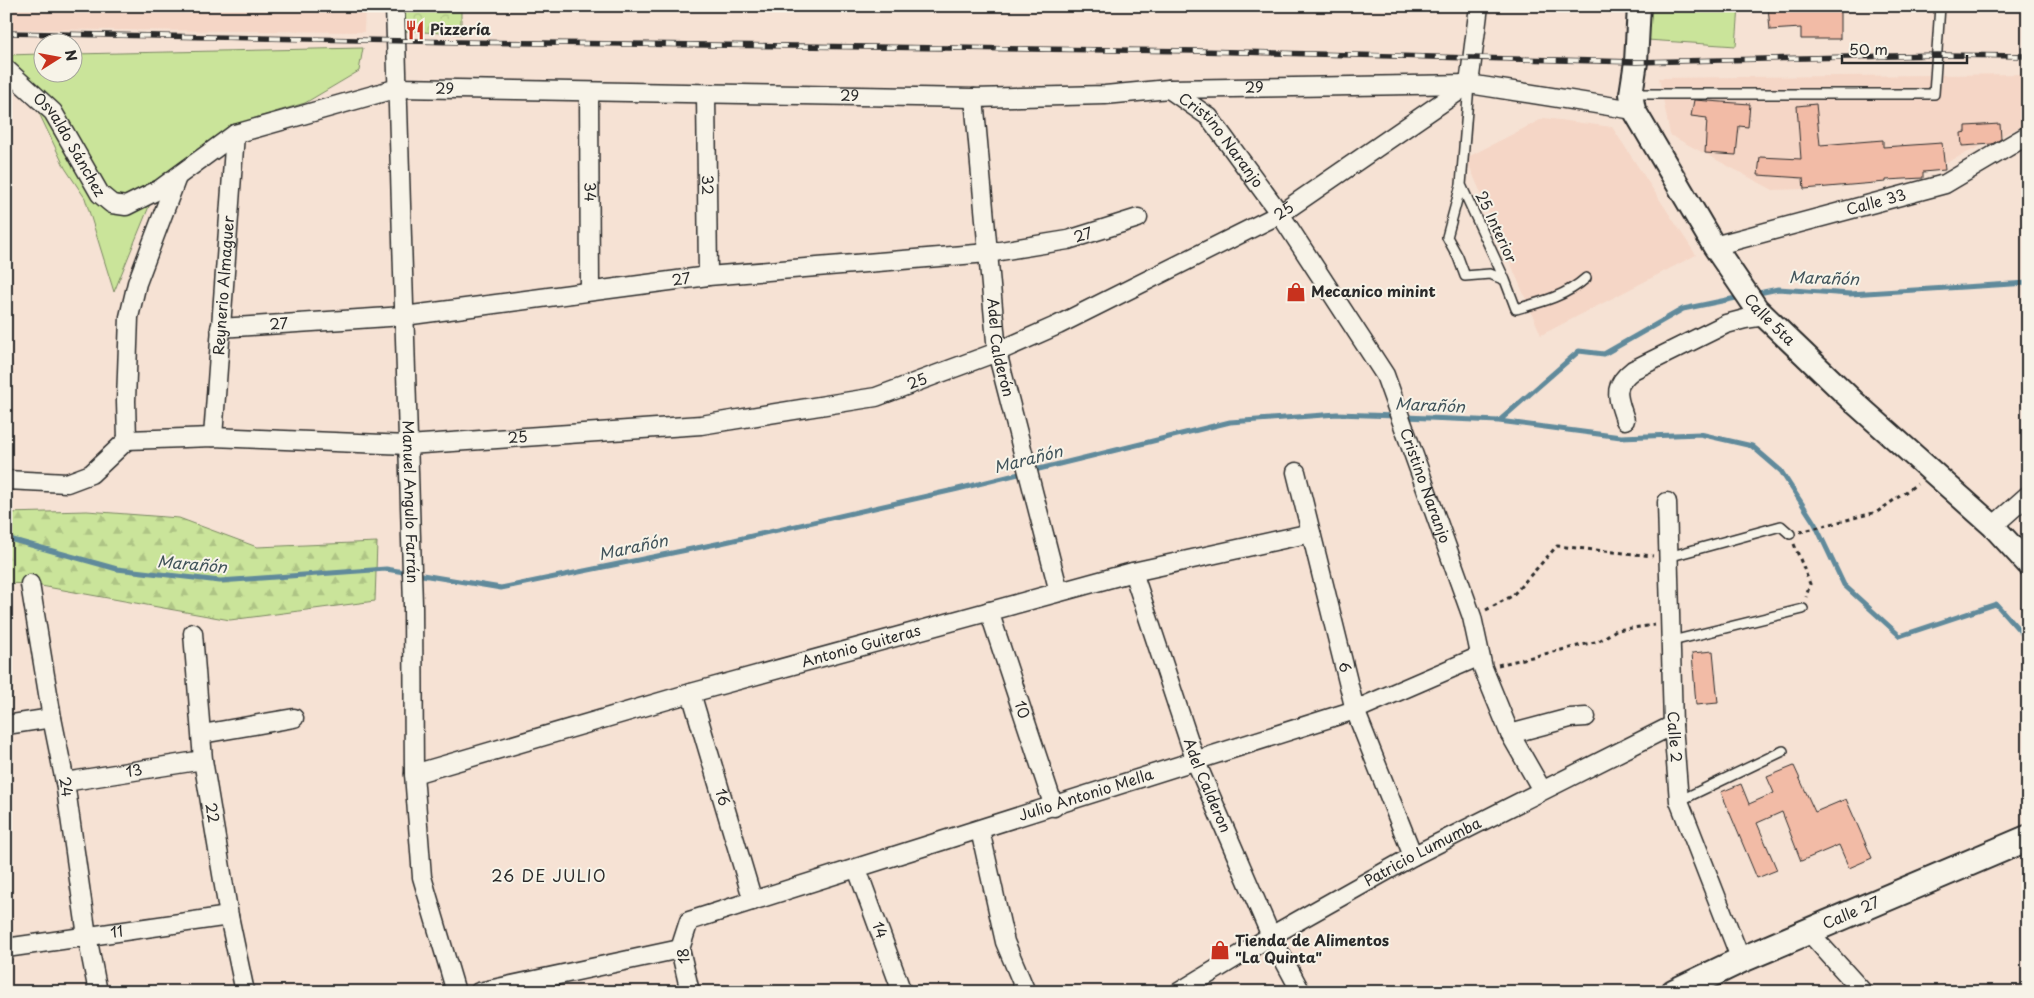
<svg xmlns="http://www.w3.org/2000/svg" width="2034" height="998" viewBox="0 0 2034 998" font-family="'Playpen Sans',sans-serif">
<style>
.built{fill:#f5d6c6}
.grass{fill:#cae49a;stroke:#7a8862}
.forest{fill:url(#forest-firs);stroke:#7a8862}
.park{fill:url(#park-crowns);stroke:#7a8862}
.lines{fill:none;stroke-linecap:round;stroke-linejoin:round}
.stream{stroke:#608a9b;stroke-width:5}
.building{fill:#f2bba6;stroke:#2b2b2b}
.service-casing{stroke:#2b2b2b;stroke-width:12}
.minor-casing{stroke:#2b2b2b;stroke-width:21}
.tertiary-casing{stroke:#2b2b2b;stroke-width:26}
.secondary-casing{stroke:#2b2b2b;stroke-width:29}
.path{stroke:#2b2b2b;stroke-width:3;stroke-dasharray:4 4;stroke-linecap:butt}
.service{stroke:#f7f3e8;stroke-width:9}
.minor{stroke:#f7f3e8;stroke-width:18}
.tertiary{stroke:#f7f3e8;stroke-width:22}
.secondary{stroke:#f7f3e8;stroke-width:25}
.rail-casing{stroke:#2b2b2b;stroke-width:5.5}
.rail{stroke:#f7f3e8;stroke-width:4;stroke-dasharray:11;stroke-linecap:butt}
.labels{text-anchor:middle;stroke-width:4;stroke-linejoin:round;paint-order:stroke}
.poi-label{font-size:15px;font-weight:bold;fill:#2b2b2b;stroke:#f7f3e8;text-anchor:start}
.street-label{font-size:15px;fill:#2b2b2b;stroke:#f7f3e8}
.water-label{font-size:16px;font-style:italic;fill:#41535a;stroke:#f7f3e8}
.neighbourhood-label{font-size:16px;letter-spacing:1px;fill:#2b2b2b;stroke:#f7f3e8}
</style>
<defs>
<pattern id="forest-firs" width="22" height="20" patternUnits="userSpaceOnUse" patternTransform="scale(1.25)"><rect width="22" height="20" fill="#cae49a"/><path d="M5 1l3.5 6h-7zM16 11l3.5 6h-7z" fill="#aec485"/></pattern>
<pattern id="park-crowns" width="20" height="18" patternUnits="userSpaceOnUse" patternTransform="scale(1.25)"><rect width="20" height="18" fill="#cae49a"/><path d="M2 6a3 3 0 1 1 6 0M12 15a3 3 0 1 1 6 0" fill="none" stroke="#aec485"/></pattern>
</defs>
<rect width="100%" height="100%" fill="#f6e2d4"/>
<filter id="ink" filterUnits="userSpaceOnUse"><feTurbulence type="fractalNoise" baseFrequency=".02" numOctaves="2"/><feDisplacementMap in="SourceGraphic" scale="10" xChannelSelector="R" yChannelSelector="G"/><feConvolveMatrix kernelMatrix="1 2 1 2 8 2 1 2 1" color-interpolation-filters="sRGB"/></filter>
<g filter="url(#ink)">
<!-- built -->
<path class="built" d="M6,6H365L364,32L6,29Z
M2028,74V123L1948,162L1804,189L1773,190L1670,135L1659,78Z
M1544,118L1612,127L1696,255L1541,335L1466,158Z"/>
<!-- grass -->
<path class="grass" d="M1649,6L1739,7L1736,46L1647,40Z
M363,48L359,71L305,103L255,118L159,182L114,292L85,198L65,168L39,113L6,80V55L42,54V72H72L73,54Z"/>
<!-- forest -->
<path class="forest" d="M87,511L179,518L257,547L377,542L375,601L230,620L30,584L6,583V513Z"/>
<!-- park -->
<path class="park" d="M403,6H461V34L404,31Z"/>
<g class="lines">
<!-- stream -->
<path class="stream" d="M1754,294L1778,289L1850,294L2028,283
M1405,417L1499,421L1579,351L1604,354L1683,309L1741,297
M1499,421L1621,437L1700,434L1752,446L1781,471L1815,524L1844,585L1900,636L1996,604L2028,640
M6,538L117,569L220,581L386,569L501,588L721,543L958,489L1230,422L1337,414L1396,416"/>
</g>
<!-- building -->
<path class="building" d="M1768,6H1840V39H1801V28L1770,30Z
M1694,100L1750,104L1748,127L1739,126L1736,155L1705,153L1707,118L1691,116Z
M1816,104L1820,145L1883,140V147L1942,143L1945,170L1923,172V178L1886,180V182L1804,189L1803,178L1758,175L1760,157L1801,159L1797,106Z
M2000,124L2001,139L1992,144L1962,146L1961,133L1966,132V126Z
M1713,651L1718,703L1696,705L1692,653Z
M1794,766L1815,812L1846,799L1872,858L1849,868L1839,845L1801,861L1782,812L1757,823L1777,870L1757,878L1721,792L1741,784L1749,804L1774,793L1767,777Z"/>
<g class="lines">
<defs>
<path id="service" d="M1469,85L1461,185L1447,237L1458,257L1465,276L1490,274L1505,280L1516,309C1542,302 1566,296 1586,278
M1632,94H1934L1940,6
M1461,185L1505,280
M1668,557L1781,526L1790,534
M1672,641L1803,609
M1679,801L1783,751"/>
<g id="minor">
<path id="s1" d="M395,6L413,605L414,774L422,877L456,992"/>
<path id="s2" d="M6,69L53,112L100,194L112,204L126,206L160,189L235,134L398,88L974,98L1105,95L1169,89L1469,84L1634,110"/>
<path d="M1469,84L1479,6"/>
<path id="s3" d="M1169,89L1209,117L1280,214L1385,375L1472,617L1483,668L1510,734L1542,790"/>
<path id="s4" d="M589,92L590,291"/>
<path id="s5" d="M706,94L708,276"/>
<path id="s6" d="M974,98L997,352L1059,592"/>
<path id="s7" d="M1714,246L1945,184L2028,135"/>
<path id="s8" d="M220,328L404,316L708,276L988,253L1068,240L1138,218"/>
<path d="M1625,420C1618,397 1611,387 1633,370L1726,324L1745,319L1765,316"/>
<path id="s9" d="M213,437L235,134"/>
<path id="s10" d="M127,440L213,437L408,445L701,425L876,397L997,352L1058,325L1280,214L1469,84"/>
<path d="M127,440L126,401L129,317L137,283L177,177"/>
<path id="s11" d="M1296,472L1355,710L1413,856"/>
<path d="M6,480L67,483L91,474L127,440"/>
<path id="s12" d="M1667,502L1673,725L1679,801L1741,960"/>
<path d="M1993,526L2028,495"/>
<path id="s13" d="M1133,572L1196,762L1271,936L1301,992"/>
<path id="s14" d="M30,584L52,718L65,782L87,936L98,992"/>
<path id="s15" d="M989,611L1054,807"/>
<path id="s16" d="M193,633L203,760L229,916L245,992"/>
<path id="s17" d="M691,693L753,901"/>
<path d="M6,725L52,718"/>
<path d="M202,734L294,718"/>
<path d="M1510,734L1570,718L1586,717"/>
<path id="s18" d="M414,774L691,693L1133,572L1311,533"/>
<path id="s19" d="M65,782L203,760"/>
<path d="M980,830L1005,942L1026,992"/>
<path id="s20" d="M857,869L902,992"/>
<path d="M1808,931L1863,992"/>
<path id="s21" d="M6,948L229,916"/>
<path d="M479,992L680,949"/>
<path id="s22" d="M690,992L680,949L689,921L1355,710L1480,656"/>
<path id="s23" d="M1179,992L1271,936L1413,856L1673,725"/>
</g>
<g id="tertiary">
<path id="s24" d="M1639,6L1636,62L1631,94L1634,110L1714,246L1757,309L1854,402L1993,526L2028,564"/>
</g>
<g id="secondary">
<path id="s25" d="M1674,992L1741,960L2028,838"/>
</g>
</defs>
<!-- service casing -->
<use href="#service" class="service-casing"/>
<!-- minor casing -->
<use href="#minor" class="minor-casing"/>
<!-- tertiary casing -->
<use href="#tertiary" class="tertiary-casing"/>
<!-- secondary casing -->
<use href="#secondary" class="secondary-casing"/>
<!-- path -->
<path class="path" d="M1800,532L1877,512L1917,484
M1794,544L1810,584L1806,597
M1486,610L1512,596L1557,546L1653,556
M1498,665L1599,641L1616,630L1655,625"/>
<!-- service -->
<use href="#service" class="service"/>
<!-- minor -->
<use href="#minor" class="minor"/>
<!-- tertiary -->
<use href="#tertiary" class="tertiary"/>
<!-- secondary -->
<use href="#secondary" class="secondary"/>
<defs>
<path id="rail" d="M6,33L458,42L1198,51L1636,62L1937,55L2028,56"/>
</defs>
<!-- rail casing -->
<use href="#rail" class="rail-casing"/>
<!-- rail -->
<use href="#rail" class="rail"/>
</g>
</g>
<!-- icons -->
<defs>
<symbol id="restaurant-bare" viewBox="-9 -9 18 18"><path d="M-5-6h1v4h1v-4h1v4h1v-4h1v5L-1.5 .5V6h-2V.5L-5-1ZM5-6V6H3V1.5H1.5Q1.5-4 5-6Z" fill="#c8321e" stroke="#f7f3e8" stroke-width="2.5" paint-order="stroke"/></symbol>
<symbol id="shop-bare" viewBox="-9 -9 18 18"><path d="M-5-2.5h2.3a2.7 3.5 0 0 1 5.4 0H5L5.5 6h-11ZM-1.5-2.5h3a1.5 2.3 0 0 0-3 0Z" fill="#c8321e" stroke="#f7f3e8" stroke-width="2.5" paint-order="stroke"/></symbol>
</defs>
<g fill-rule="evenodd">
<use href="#restaurant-bare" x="401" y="16" width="28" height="28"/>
<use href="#shop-bare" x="1282" y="278" width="28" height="28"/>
<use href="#shop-bare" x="1206" y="936" width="28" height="28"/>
</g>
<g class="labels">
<!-- poi labels -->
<g class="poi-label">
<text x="430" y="35">Pizzería</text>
<text x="1311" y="297">Mecanico minint</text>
<text x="1235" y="946">Tienda de Alimentos<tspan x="1235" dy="17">"La Quinta"</tspan></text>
</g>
<!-- street labels -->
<g class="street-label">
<text dy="5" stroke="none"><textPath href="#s2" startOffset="1345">29</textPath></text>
<text dy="5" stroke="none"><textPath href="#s2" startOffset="535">29</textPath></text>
<text dy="5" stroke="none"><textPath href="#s2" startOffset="940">29</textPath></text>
<text dy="5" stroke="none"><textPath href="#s3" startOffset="74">Cristino Naranjo</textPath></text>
<text dy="5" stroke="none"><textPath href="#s2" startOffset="100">Osvaldo Sánchez</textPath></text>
<text dy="5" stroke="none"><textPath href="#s5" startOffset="91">32</textPath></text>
<text dy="5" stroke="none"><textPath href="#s4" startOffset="100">34</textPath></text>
<text dy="5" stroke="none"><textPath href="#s7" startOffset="168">Calle 33</textPath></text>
<text dy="5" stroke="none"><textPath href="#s10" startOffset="1201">25</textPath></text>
<text transform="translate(1496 227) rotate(65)" y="5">25 Interior</text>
<text dy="5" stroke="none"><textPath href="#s8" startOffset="869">27</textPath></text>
<text dy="5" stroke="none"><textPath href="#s8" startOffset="464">27</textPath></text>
<text dy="5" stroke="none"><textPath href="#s9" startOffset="152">Reynerio Almaguer</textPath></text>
<text dy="5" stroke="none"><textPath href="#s24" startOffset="355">Calle 5ta</textPath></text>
<text dy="5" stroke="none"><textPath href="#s8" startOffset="59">27</textPath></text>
<text dy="5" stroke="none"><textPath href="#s6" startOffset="251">Adel Calderón</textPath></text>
<text dy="5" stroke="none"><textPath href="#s10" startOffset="796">25</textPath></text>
<text dy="5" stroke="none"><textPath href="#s10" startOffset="391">25</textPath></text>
<text dy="5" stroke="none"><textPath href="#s3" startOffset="479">Cristino Naranjo</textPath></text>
<text dy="5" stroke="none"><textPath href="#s1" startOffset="496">Manuel Angulo Farrán</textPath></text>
<text dy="5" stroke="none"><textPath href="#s18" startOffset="465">Antonio Guiteras</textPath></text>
<text dy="5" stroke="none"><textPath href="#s11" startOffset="201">6</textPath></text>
<text dy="5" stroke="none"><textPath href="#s15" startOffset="104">10</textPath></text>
<text dy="5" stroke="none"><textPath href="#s12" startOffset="235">Calle 2</textPath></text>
<text dy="5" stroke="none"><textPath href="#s19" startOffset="70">13</textPath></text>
<text dy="5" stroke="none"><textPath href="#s13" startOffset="226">Adel Calderon</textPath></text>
<text dy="5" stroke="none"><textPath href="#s14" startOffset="206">24</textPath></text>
<text dy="5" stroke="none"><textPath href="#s22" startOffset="490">Julio Antonio Mella</textPath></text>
<text dy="5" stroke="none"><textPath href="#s17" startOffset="109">16</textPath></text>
<text dy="5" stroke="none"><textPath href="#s16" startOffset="181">22</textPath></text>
<text dy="5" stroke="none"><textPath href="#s23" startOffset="281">Patricio Lumumba</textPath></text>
<text dy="5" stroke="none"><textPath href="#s25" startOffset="194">Calle 27</textPath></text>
<text dy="5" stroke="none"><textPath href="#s20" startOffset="65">14</textPath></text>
<text dy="5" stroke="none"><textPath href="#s21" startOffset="112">11</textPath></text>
<text transform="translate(684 956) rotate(-95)" y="5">18</text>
</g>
<!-- water labels -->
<g class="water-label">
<text transform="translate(1824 278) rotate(2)" y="6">Marañón</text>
<text transform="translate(1430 405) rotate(3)" y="6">Marañón</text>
<text transform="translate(1028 459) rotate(-14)" y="6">Marañón</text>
<text transform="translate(633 547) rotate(-12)" y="6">Marañón</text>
<text transform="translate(192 564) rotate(5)" y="6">Marañón</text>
</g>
<!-- neighbourhood labels -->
<g class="neighbourhood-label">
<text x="549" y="882">26 DE JULIO</text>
</g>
</g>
<!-- margin -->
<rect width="2034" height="998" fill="none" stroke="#f7f3e8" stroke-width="25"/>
<rect x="12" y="12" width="2009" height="973" fill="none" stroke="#2b2b2b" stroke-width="2" filter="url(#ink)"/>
<!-- north arrow -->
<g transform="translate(58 58) rotate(79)"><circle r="24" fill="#f7f3e8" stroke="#a5a39c"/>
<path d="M0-4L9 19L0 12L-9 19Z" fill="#c8321e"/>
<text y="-8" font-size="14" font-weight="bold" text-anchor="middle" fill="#2b2b2b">N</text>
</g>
<!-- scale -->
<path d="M1842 55v8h125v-8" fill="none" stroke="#2b2b2b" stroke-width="2.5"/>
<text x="1849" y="55" font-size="15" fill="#2b2b2b" stroke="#f7f3e8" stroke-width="4" paint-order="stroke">50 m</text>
</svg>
